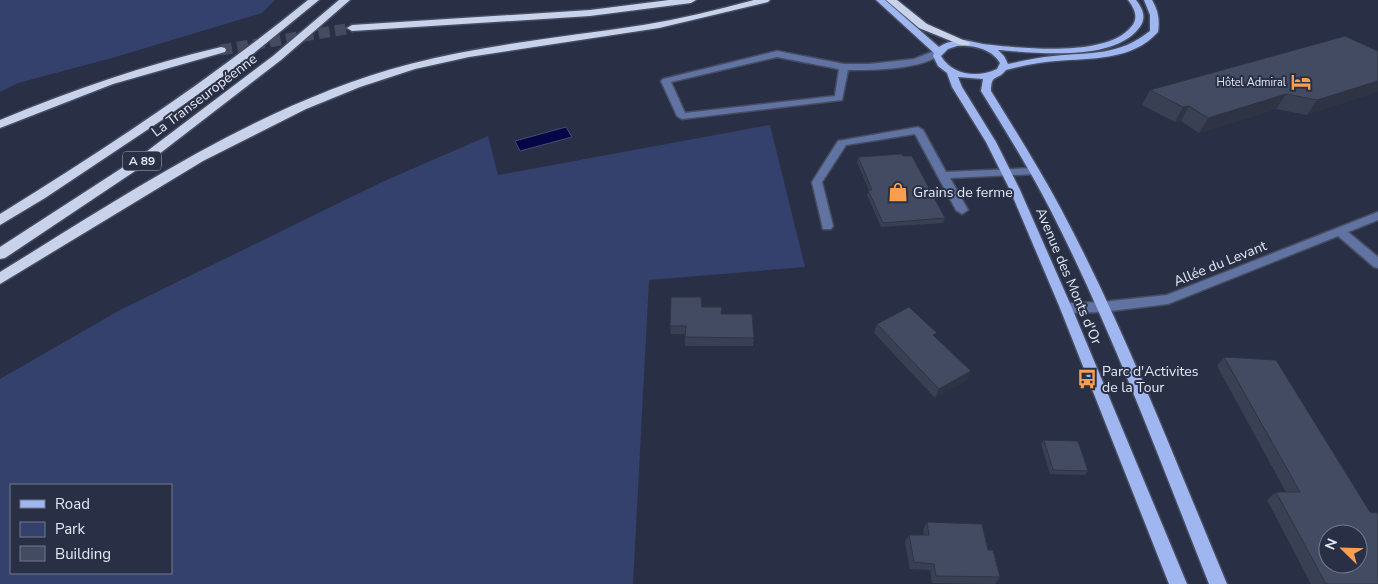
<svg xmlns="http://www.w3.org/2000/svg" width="1378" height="584" viewBox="0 0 1378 584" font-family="'Nunito Sans',sans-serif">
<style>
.green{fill:#33416c;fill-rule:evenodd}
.water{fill:#050646;stroke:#484a7b}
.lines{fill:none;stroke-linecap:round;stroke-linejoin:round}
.highway-tunnel{stroke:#454c60;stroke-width:11;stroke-dasharray:11 5.5;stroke-linecap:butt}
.minor-casing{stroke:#474d61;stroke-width:3}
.major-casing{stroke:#474d61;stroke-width:3}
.highway-casing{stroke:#474d61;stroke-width:3}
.minor{fill:#6173a3;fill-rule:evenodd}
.major{fill:#a0b6f1;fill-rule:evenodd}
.highway{fill:#c8d2ea;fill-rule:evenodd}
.wall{fill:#394053}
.shaded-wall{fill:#2e3444}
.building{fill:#424b61;stroke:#2e3444;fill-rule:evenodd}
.labels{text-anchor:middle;stroke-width:4;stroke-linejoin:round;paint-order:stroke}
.far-poi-label{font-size:11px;fill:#e3e8f6;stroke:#293045;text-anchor:end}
.shield{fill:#293045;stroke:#abb1c1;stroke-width:1}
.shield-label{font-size:12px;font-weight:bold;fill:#e3e8f6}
.street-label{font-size:14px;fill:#e3e8f6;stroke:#293045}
.poi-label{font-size:14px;fill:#e3e8f6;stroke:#293045;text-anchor:start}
</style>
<rect width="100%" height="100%" fill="#293045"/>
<!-- green -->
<path class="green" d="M0,0H275L262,13L112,58L18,83L0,92Z
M770,125L805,267L649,280L633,584H0V379L120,310L382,182L488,136L498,175ZM11,485H171V573H11Z"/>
<!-- water -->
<path class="water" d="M566,127L572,137L520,151L515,141Z"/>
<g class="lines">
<!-- highway-tunnel -->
<path class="highway-tunnel" d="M221,50L352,28"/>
<defs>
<path id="minor" d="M939,49L943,52C925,70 873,70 848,70L842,100L682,119L677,116L661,81L663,79L777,51L844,64H870L914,59ZM777,57L839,69L835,96L685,113L671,82Z
M918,127L923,130L946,172L1035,168L1040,171L1035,174L950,178L968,210L962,214L956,210L915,134L846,145L822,182L833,226L831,229H823L812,182L838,141Z
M1378,212V220L1348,232L1378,257V268L1374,267L1338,236L1168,304L1102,312L1066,313L1061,311L1060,308L1061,305L1066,303L1102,302L1167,295Z"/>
<path id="major" d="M876,0H885L939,47C946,42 956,40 964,40C971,41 977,43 983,44C1019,48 1106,58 1131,27C1139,18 1135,9 1128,0H1136C1143,9 1147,18 1139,28C1113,62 1037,53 998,50L1004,56L1008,64C1023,61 1039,57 1054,56C1091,52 1119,56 1150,31V15L1144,0H1152C1158,10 1160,20 1158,32C1132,61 1091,58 1056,61C1039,62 1022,66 1006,70C998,81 991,73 991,91C1015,130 1039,168 1061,209C1125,329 1174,458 1227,584H1209C1159,458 1112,330 1050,209C1029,168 1005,130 981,91L983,79L958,77L962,87L996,142L1020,190L1072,308L1187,584H1169L1060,308L1010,190L986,142L952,87L947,73L938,66L933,56L934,53ZM957,46C972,45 991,48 1000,63L997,69C978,78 953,76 941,56L948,49Z"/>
<path id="highway" d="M308,0H319L243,62L165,118L45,198L0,225V214C107,148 211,79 308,0Z
M339,0H350L281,60L150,161L5,258L0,259V247L142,155L273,56Z
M669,0H696L691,3L590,16L352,31L347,28L352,25L590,10Z
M754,0H770L768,2L659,28L469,57L415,69L360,87L306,109L203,161L0,284V272C129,193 261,103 410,64C486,44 565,37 643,25C680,19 717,10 754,0Z
M886,0H897L927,24L970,43L969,45H961L919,28Z
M221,47L225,48L226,50L225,52L113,84L0,128V120C72,90 145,65 221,47Z"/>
</defs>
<!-- minor casing -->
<use href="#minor" class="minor-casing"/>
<!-- major casing -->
<use href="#major" class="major-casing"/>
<!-- highway casing -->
<use href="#highway" class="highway-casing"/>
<!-- minor -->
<use href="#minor" class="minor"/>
<!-- major -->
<use href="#major" class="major"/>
<!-- highway -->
<use href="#highway" class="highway"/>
</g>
<!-- wall -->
<path class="wall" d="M1378,51L1307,115L1276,109L1199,133L1181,121L1175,122L1142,105L1150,90Z
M903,156L945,218L943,223L881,227L867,195L869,190L857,162L858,157Z
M702,307L722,314L754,338L753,346H685V334H671L670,326Z
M877,324L935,337L971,371L967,380L935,398L874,333Z
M1224,357L1378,584H1311L1267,500L1276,492H1286L1217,366Z
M1044,440L1088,471L1085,475L1050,474L1041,444Z
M927,522L988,550L1000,577L995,584L932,583L930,570L910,569L905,542L909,535H924L923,530Z"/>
<!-- shaded-wall -->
<path class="shaded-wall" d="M1378,81V92L1307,115L1317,100Z
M1286,94L1276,109L1199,133L1208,118Z
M1189,106L1181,121L1175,122L1183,107Z
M971,371L967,380L935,398L939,389Z"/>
<!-- building -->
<path class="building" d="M1345,36L1378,51V81L1317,100L1286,94L1208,118L1189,106L1183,107L1150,90Z
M902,154L903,156H912L945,218L883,223L868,190H872L858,157Z
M671,297H701L702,307H722L721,314H752L754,338L685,337L686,326H670Z
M909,307L937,333L933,335L971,371L939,389L877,324Z
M1224,357L1276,360L1370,512L1378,513V584H1326L1276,492H1300ZM1328,534H1358V564H1328Z
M1044,440L1078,441L1088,471L1053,470Z
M927,522L982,524L988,550H993L1000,577L936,576L934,564L914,562L909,535H929Z"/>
<!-- icons -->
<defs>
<symbol id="hotel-bare" viewBox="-9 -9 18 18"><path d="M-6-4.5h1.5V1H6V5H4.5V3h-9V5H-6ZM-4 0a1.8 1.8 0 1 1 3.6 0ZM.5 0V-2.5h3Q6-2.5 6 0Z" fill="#fb9e50" stroke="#293045" stroke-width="2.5" paint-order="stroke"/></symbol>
<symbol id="shop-bare" viewBox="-9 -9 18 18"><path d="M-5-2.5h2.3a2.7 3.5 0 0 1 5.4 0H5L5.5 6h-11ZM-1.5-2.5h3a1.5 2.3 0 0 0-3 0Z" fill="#fb9e50" stroke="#293045" stroke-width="2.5" paint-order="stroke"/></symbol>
<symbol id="bus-bare" viewBox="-9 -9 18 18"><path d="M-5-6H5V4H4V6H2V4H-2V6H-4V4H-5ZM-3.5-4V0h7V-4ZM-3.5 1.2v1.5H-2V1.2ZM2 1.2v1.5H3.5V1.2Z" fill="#fb9e50" stroke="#293045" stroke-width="2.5" paint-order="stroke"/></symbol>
</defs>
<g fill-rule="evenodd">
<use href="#hotel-bare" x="1287" y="68" width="28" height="28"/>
<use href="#shop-bare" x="884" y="178" width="28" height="28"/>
<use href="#bus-bare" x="1073" y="365" width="28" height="28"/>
</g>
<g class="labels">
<!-- far-poi labels -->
<g class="far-poi-label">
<text x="1286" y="86">Hôtel Admiral</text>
</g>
<!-- shield labels -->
<rect class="shield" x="123" y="151.5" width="38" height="19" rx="4"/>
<g class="shield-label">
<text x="142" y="165">A 89</text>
</g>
<!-- street labels -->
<g class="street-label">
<text transform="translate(204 95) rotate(-37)" y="5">La Transeuropéenne</text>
<text transform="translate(1220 263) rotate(-22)" y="5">Allée du Levant</text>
<text transform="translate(1069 276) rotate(67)" y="5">Avenue des Monts d'Or</text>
</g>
<!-- poi labels -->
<g class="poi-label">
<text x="913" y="197">Grains de ferme</text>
<text x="1102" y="376">Parc d'Activites<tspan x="1102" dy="16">de la Tour</tspan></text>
</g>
</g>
<!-- legend -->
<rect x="10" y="484" width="162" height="90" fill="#293045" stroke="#737a8c"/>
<rect x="20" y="500" width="25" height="8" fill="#a0b6f1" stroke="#737a8c"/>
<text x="55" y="509" font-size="15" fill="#e3e8f6">Road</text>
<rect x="20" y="522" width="25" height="15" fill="#33416c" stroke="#737a8c"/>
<text x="55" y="534" font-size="15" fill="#e3e8f6">Park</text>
<rect x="20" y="546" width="25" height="15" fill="#424b61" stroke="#737a8c"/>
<text x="55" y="559" font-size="15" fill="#e3e8f6">Building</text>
<!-- north arrow -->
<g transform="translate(1343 549) rotate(293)"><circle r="24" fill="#293045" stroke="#737a8c"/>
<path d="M0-4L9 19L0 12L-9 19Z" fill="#fb9e50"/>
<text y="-8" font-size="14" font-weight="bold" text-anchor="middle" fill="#e3e8f6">N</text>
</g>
</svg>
